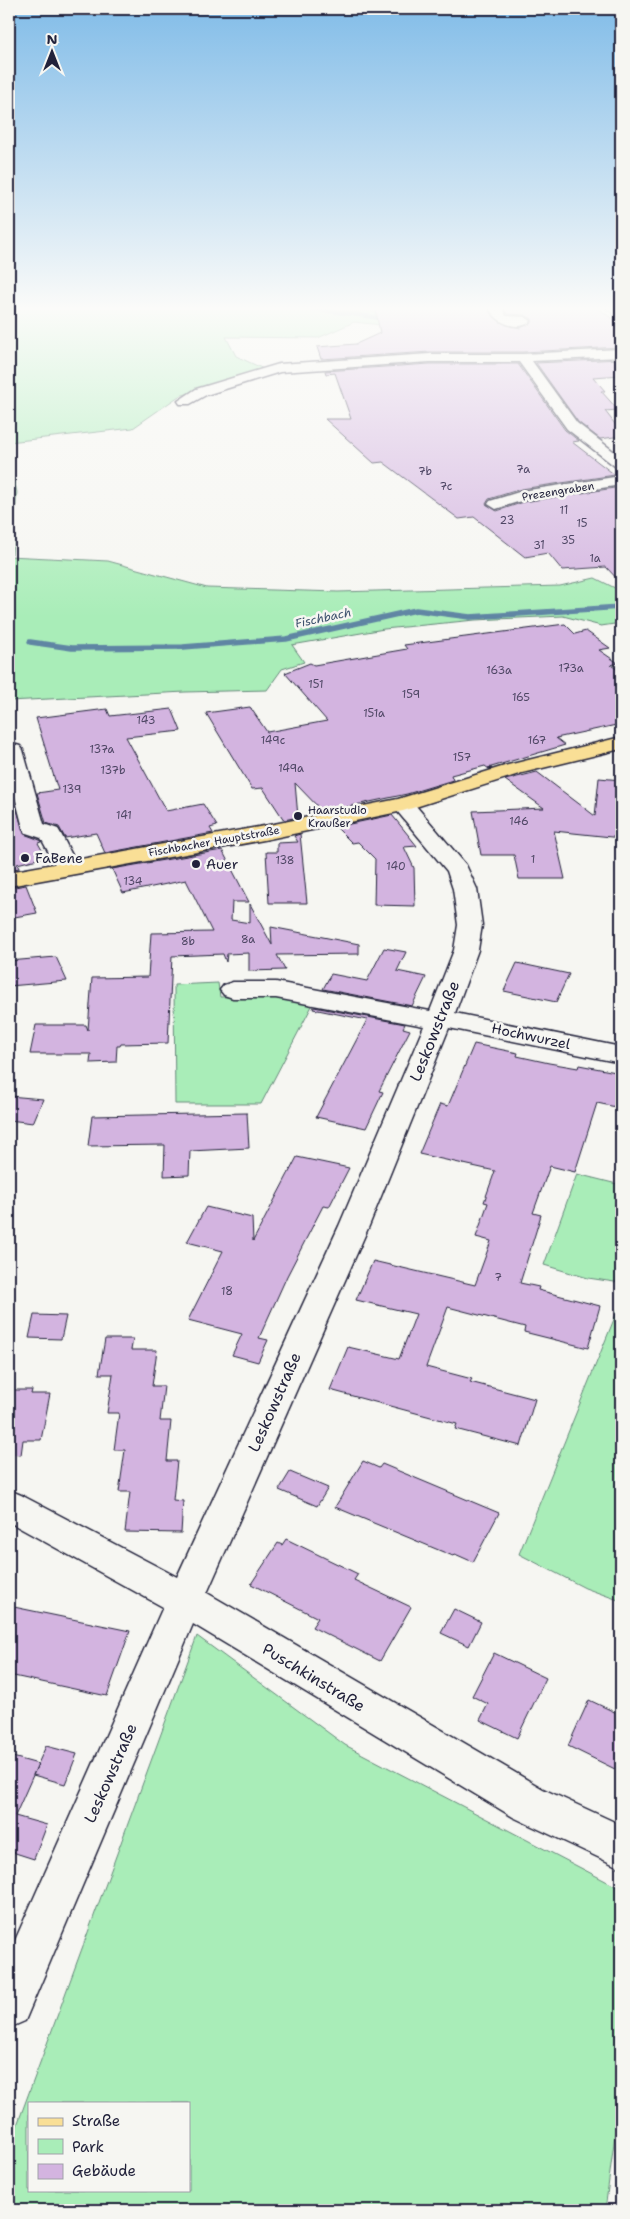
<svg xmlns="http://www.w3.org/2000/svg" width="630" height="2219" viewBox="0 0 630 2219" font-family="'Shantell Sans',sans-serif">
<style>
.green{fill:#a9edb8;stroke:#66887a;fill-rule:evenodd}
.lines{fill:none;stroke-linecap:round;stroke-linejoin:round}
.stream-far1{stroke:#5f85a3;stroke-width:4.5}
.stream{stroke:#5f85a3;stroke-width:5.5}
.building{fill:#d3b4e0;stroke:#22223b}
.minor-casing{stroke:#22223b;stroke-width:3}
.major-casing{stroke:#22223b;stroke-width:3}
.minor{fill:#f6f6f2;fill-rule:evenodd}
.major{fill:#f9df96;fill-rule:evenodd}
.poi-dot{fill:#22223b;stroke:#f6f6f2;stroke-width:2}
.labels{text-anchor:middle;stroke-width:5;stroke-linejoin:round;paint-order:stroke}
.number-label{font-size:11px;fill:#4e4664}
.far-street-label{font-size:11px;fill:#22223b;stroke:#f6f6f2}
.far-poi-label{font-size:11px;fill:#22223b;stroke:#f6f6f2;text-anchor:start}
.far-water-label{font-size:12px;font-style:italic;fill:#40546f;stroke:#f6f6f2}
.poi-label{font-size:14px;fill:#22223b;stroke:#f6f6f2;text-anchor:start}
.street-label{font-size:14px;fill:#22223b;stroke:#f6f6f2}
.near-street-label{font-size:16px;fill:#22223b;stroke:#f6f6f2}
</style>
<rect width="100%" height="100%" fill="#f6f6f2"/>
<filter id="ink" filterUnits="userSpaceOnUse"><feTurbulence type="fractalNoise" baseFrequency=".02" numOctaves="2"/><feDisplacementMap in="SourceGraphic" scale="10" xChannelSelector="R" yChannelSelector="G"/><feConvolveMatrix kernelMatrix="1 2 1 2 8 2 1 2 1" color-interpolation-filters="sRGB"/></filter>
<g filter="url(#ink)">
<!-- green -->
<path class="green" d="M9,306H320L448,320L438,331L354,322L318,338L226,337L236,356L268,371L179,396L133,428L9,442Z
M9,460L17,492L12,554H9Z
M9,556L108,561L207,588L338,592L560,586L595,578L621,591V623L601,626L563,616L475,620L384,629L292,645L304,662L282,669L267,690L185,692L9,701Z
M218,983L220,997L279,996L314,1002L261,1104H175L174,985Z
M577,1174L621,1185V1283L588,1278L544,1265Z
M621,1302V1601L585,1588L519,1554Z
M197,1636L345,1745L621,1889V2090L605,2210H9V2147ZM29,2103H189V2190H29Z"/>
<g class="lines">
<!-- stream-far1 -->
<path class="stream-far1" d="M301,307L389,319"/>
<!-- stream -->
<path class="stream" d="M30,642L72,648L183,647L286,639L416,610L470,617L621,607"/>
</g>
<!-- building -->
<path class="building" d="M375,306H487L490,313L500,322L520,328L532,323V319L525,315L507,314L503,306H595L621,325V347L523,352H430L321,359L317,347L356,344L380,333Z
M621,359V375L593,377L605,391H601L618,410L605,411L621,432V436L600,439L578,422L536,363Z
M430,364H518L565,430L579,441L572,442L615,475L521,489L489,499L486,504L497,511L524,502L621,487V583L606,567L562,570L548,553L525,557L474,517L459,519L383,462L374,463L325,419H351L335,373L326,374L325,371Z
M565,624L575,634L586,631L610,648L599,650L618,663L611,665L621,672V724L556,738L565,745L488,768H492L489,769L485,766L451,775L453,780L407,794L323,812L295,783L298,817L284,820L263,788L252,789L206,713L250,707L267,732L327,721L285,673L310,663L314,665L407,649L404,645Z
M107,709L110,716L172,709L181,731L126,737L166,811L203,804L217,826L210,828L213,833L105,853L96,833L65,838L59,827L46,823L37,793L58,790L36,718Z
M537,772L595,816L599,778L621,780V838L554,831L565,879H519L514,855H481L473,811L544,808L505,780Z
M9,796H13L24,834L40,840L41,842L38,843L46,857L17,864L19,868L9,870Z
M392,815L417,846L404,847L414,868L415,906L374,905L375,859L358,842L352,843L336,827Z
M300,834L307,903H269L266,852H277V843L298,842L294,836Z
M222,850L249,902H232L231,920L250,923V904L272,945L271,927L359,944V954L277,955L285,970L249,971V953L227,954L226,962L223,954L172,956L168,1043L121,1044L120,1046H117L116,1062L90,1063L91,1054H30L36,1025H86L88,1030L92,978L148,977L151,933L212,932L186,880L123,893L112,869Z
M26,885L37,913L9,918V888Z
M384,948L406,952L397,971L426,977L412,1006L323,989L331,974L367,981Z
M56,957L67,981L9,986V961Z
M517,963L569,974L556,1002L504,991Z
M314,1007L405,1024L403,1028L410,1030L379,1091L383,1092L366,1128L316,1117L367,1020L313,1009Z
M474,1044L518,1053L517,1056L549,1063L578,1068L579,1065L621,1073V1089L616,1107L597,1103L575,1172L550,1166L533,1213L541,1215L520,1283L539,1287L538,1290L600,1306L588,1348L524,1332L525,1327L448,1307L426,1367L472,1379L470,1382L535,1399L521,1446L455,1429L457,1424L330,1390L348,1347L399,1359L416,1314L356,1300L373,1261L475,1285L491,1241L476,1237L488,1203L484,1202L495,1171L419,1154L440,1104L448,1106Z
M9,1096L43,1099L33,1123L9,1120Z
M247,1113L249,1148L190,1151L189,1175L164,1176L165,1145L88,1146L92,1116Z
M297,1157L349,1168L329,1207L323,1206L287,1276L259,1338L268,1340L258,1362L232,1355L242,1334L188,1320L223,1251L187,1242L206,1207L252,1218L253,1241Z
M34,1315L66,1316L61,1339L29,1338Z
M105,1339H133L131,1350H157L152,1386H164L160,1421H171L167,1461H177L173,1500L183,1501L181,1533L125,1532L130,1492H119L125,1450H114L119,1413H107L113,1374H99Z
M9,1390H32L31,1394H50L41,1440H23L21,1455L9,1454Z
M363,1461L379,1468L382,1464L499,1513L473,1562L455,1554L453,1556L335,1507Z
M290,1472L328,1488L317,1506L279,1490Z
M286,1539L358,1574L354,1580L411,1607L380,1661L312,1627L318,1618L251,1584L278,1543L282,1545Z
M9,1606L130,1631L107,1696L9,1675Z
M454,1609L481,1622L469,1646L441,1633Z
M494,1653L546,1678L517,1738L480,1720L488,1704L472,1696Z
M589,1700L621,1715V1772L568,1746Z
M46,1746L77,1754L65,1784L33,1775Z
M9,1756L38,1764L15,1816L47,1825L34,1859L9,1851Z"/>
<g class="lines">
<defs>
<path id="minor" d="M489,306H501L506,316L525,317L531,321C519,333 493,322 489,306Z
M605,306L621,308V318L617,317Z
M621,349V357L532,361L577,423L621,457V468L616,467L567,429L519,362H430L280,372L206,395L190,404H180L178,401L196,389L279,364L430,354H523Z
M621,476V485L524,500L496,509L488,504L490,501L522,491Z
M13,744L20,746L23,750L44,824L58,829L61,834L78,867L75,872L67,874L59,872L41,838L26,833L23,828L9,773V745Z
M403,799L411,800L466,865L477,889L482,925L478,950L455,1013L621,1047V1063L449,1028L369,1226L207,1593L543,1789L621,1825V1868L513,1817L193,1624L25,2021L9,2028V1954L163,1607L9,1522V1490L21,1495L177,1577L339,1226L424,1026L276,998H233L224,995L220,990L224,985L233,982H276L430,1011L454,950L458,925L453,889L447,871L392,805L395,800Z"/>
<path id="major" d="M621,737V749L522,773L403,811L264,840L9,886V872L264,826L398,799L508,765Z"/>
</defs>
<!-- minor casing -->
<use href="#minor" class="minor-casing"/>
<!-- major casing -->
<use href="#major" class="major-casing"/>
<!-- minor -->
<use href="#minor" class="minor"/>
<!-- major -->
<use href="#major" class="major"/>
</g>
</g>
<!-- sky -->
<linearGradient id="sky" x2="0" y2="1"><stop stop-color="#81bce8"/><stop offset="0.5" stop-color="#fbfbf9"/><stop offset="1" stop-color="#fbfbf9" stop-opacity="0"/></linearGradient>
<rect width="630" height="617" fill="url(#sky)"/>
<!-- markers -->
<g class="poi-dot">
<circle cx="298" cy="816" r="5"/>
<circle cx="25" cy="858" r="5"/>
<circle cx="196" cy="864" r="5"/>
</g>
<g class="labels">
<!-- number labels -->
<g class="number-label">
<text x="523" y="473">7a</text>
<text x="425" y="475">7b</text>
<text x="446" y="490">7c</text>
<text x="564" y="514">11</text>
<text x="507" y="524">23</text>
<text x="582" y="527">15</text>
<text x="568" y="544">35</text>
<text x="539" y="549">31</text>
<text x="595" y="562">1a</text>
<text x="571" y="672">173a</text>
<text x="499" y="674">163a</text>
<text x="316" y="688">151</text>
<text x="411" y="698">159</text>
<text x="521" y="701">165</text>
<text x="374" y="717">151a</text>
<text x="146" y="724">143</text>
<text x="273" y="744">149c</text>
<text x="537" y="744">167</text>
<text x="102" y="753">137a</text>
<text x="462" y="761">157</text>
<text x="291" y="772">149a</text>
<text x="113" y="774">137b</text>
<text x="72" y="793">139</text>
<text x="124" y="819">141</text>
<text x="519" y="825">146</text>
<text x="533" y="863">1</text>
<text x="285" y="864">138</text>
<text x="396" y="870">140</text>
<text x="133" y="885">134</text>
<text x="248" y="943">8a</text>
<text x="188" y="945">8b</text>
<text x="498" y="1281">7</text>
<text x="227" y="1295">18</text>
</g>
<!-- far-street labels -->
<g class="far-street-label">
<text transform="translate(558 491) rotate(-9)" y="4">Prezengraben</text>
<text transform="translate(214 841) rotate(-10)" y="4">Fischbacher Hauptstraße</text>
</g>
<!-- far-poi labels -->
<g class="far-poi-label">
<text x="308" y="814">Haarstudio<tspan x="308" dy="13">Kraußer</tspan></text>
</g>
<!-- far-water labels -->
<g class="far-water-label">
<text transform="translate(323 618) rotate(-12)" y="4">Fischbach</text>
</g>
<!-- poi labels -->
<g class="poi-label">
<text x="35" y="863">FaBene</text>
<text x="206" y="869">Auer</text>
</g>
<!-- street labels -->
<g class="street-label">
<text transform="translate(531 1036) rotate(12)" y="5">Hochwurzel</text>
</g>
<!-- near-street labels -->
<g class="near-street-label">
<text transform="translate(434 1031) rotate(-68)" y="6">Leskowstraße</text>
<text transform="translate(274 1402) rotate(-66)" y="6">Leskowstraße</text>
<text transform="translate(314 1677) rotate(31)" y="6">Puschkinstraße</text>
<text transform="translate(110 1773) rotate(-66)" y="6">Leskowstraße</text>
</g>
</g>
<!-- margin -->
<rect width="630" height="2219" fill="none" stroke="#f6f6f2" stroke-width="30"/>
<rect x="15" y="15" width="600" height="2189" fill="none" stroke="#22223b" stroke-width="2" filter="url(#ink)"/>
<!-- legend -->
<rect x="28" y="2102" width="162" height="90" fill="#f6f6f2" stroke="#a1a1a9"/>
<rect x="38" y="2118" width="25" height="8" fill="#f9df96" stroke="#a1a1a9"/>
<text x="72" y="2126" font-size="15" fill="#22223b">Straße</text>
<rect x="38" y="2139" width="25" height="15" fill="#a9edb8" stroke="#a1a1a9"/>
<text x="72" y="2152" font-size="15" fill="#22223b">Park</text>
<rect x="38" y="2164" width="25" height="15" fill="#d3b4e0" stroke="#a1a1a9"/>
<text x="72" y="2176" font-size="15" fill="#22223b">Gebäude</text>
<!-- north arrow -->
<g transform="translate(52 52)" stroke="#f6f6f2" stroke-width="4" paint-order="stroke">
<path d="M0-4L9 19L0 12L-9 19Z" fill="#22223b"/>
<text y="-8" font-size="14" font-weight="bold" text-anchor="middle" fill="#22223b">N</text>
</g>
</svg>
